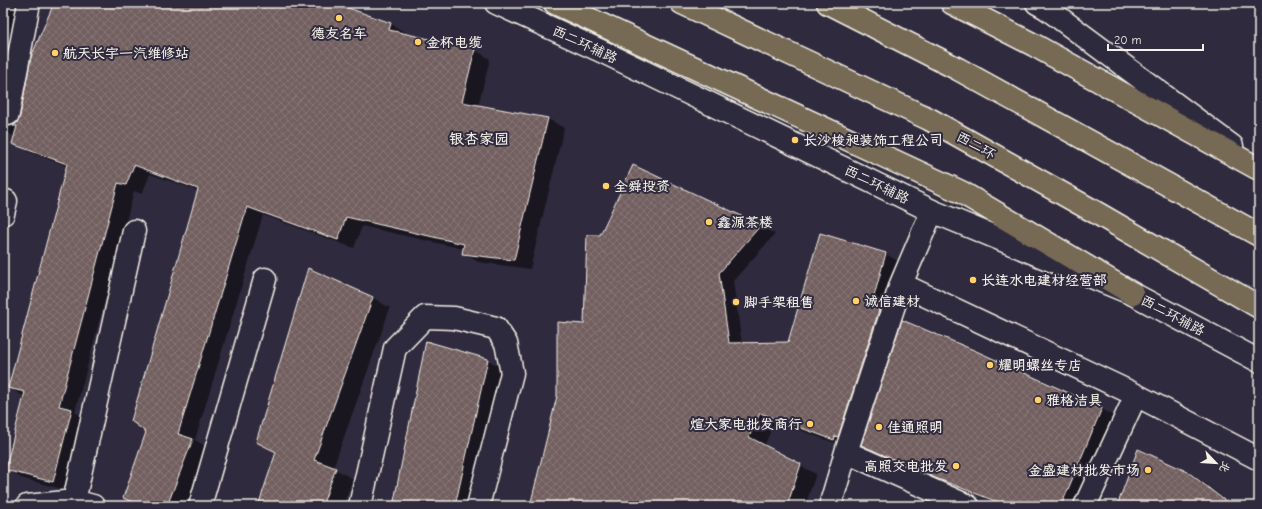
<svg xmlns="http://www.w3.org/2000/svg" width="1262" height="509" viewBox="0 0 1262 509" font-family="'Comic Neue','LXGW WenKai TC',sans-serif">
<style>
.shadow{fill:#0007}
.building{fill:url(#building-cross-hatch);stroke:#f4f1e8}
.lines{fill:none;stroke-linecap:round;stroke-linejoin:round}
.street-casing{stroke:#f4f1e8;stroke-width:25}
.secondary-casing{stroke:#f4f1e8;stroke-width:25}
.highway-casing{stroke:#f4f1e8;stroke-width:25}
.street{stroke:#2f2a3d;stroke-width:22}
.secondary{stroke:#2f2a3d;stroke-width:22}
.highway{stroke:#766a54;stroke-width:22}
.poi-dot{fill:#ffd166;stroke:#2f2a3d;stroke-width:1.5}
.labels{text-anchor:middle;stroke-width:4;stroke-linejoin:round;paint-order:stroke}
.poi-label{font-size:14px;font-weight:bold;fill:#f4f1e8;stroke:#2f2a3d;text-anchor:start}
.street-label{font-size:14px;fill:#f4f1e8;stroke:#2f2a3d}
.neighbourhood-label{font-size:15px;font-weight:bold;fill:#f4f1e8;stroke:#2f2a3d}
</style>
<defs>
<pattern id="building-cross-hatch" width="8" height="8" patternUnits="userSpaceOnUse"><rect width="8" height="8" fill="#725e5f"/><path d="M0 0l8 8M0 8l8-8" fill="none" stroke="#877676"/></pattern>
</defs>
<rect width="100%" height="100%" fill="#2f2a3d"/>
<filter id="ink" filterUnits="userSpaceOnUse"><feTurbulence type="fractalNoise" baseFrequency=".025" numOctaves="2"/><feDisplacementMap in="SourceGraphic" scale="8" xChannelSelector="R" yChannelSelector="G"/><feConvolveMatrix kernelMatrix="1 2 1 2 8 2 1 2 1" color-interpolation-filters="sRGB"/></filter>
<g filter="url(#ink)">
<!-- shadow -->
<path class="shadow" d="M3,3H26L3,110Z
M55,3H331L391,24L406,33V34L475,50L490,59L478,106L548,119L564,128L530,269L478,262L463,253L464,249L362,226L354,248L263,215L195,440L209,448L186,506H139L124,498L147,432L199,191L150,174L142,194L134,191L75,412L88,419L69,491L21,478L6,469L25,397L9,388L67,166L29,152L14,143L15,137L3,130V128L4,126L6,127H13L18,122Z
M760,226L775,234L733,281L742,344L789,343L821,234L886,254L901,263L849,448L775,421L764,446L816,474L805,506H531L585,325Z
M373,298L390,308L333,468L353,479L343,506H259L276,453L257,442Z
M427,343L488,360L506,370L476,506H394Z
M976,352L1102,409L1115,417L1077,506H1005L948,484L876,452L863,445Z
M1188,473L1202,481L1234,506H1118Z
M873,503L879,506H872Z"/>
<!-- building -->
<path class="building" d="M54,3H334L391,23L389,30L475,49L462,102L548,118L514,260L462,254L464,244L346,217L338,240L247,207L178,434L193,439L167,506H142L123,498L146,432L131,421L198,189L134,165L126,185L118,183L59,406L72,409L53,482L5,470L25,392L8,388L67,164L12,144L17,126H13L18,122L20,116L31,57Z
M633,165L761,225L719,273L729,343L788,342L820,233L886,253L871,307L879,310L838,437L835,436L834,440L760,413L749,437L801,464L787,506H530L557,396V322L584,324L587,235H600Z
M308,268L373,297L314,460L336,468L322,506H258L276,452L256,442Z
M902,320L976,351L1102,408L1061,506H1008L933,477L861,445Z
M426,341L488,359L455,506H393Z
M1138,449L1188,472L1232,506H1117Z"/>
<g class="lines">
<defs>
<path id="street" d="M8,114L29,3
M3,214L6,201
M901,284L1136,395L1259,459
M846,452L968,506
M74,501L134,231
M27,506L74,501L93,506
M200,506L265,279
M360,506L395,348L425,317L454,318L496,328L506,343L512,373L478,506
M830,506L846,452L901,284L932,211
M1085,506L1136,395"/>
<path id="secondary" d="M496,3L601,51L932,211L1133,294L1259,361
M1037,3L1046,8L1232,146"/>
<path id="highway" d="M555,3L961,192L1133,294
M682,3L929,119L1095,212L1259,307
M828,3L958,69L1259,235
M952,3L1034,45L1259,169"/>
</defs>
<!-- street casing -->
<use href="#street" class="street-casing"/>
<!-- secondary casing -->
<use href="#secondary" class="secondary-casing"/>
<!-- highway casing -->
<use href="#highway" class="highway-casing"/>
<!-- street -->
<use href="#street" class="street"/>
<!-- secondary -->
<use href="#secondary" class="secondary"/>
<!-- highway -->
<use href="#highway" class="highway"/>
</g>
</g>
<!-- markers -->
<g class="poi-dot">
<circle cx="339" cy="18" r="4"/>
<circle cx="418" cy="42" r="4"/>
<circle cx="55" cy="53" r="4"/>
<circle cx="795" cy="140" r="4"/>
<circle cx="606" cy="186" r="4"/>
<circle cx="709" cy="222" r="4"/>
<circle cx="973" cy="280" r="4"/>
<circle cx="856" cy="301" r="4"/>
<circle cx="736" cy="302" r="4"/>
<circle cx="990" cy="365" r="4"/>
<circle cx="1038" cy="400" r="4"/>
<circle cx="810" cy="424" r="4"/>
<circle cx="879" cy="427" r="4"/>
<circle cx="956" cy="466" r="4"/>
<circle cx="1148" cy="470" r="4"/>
</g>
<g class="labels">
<!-- poi labels -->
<g class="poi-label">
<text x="339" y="38" text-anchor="middle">德友名车</text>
<text x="426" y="47">金杯电缆</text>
<text x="63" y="58">航天长宇一汽维修站</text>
<text x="803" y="145">长沙梭昶装饰工程公司</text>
<text x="614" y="191">全舜投资</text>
<text x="717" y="227">鑫源茶楼</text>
<text x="981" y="285">长连水电建材经营部</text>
<text x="864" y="306">诚信建材</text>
<text x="744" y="307">脚手架租售</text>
<text x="998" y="370">耀明螺丝专店</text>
<text x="1046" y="405">雅格洁具</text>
<text x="802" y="429" text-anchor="end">煊大家电批发商行</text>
<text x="887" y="432">佳通照明</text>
<text x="948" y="471" text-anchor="end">高照交电批发</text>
<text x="1140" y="475" text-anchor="end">金盛建材批发市场</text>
</g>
<!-- street labels -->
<g class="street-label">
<text transform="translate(585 44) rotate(25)" y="5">西二环辅路</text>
<text transform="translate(976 145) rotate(29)" y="5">西二环</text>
<text transform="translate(877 184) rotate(26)" y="5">西二环辅路</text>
<text transform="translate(1173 315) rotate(28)" y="5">西二环辅路</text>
</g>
<!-- neighbourhood labels -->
<g class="neighbourhood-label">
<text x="479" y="144">银杏家园</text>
</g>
</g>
<!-- margin -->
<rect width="1262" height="509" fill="none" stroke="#2f2a3d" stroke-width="16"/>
<rect x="8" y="8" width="1246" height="493" fill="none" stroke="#f4f1e8" stroke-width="1.5" filter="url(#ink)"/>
<!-- north arrow -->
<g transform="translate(1216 463) rotate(115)" stroke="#2f2a3d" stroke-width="3" paint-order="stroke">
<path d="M0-3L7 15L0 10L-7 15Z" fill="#f4f1e8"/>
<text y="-6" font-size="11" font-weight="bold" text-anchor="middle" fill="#f4f1e8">北</text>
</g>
<!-- scale -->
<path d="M1108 44v6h95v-6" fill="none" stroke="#f4f1e8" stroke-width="2"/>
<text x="1114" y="44" font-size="12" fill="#f4f1e8" stroke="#2f2a3d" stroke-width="3" paint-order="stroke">20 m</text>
</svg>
